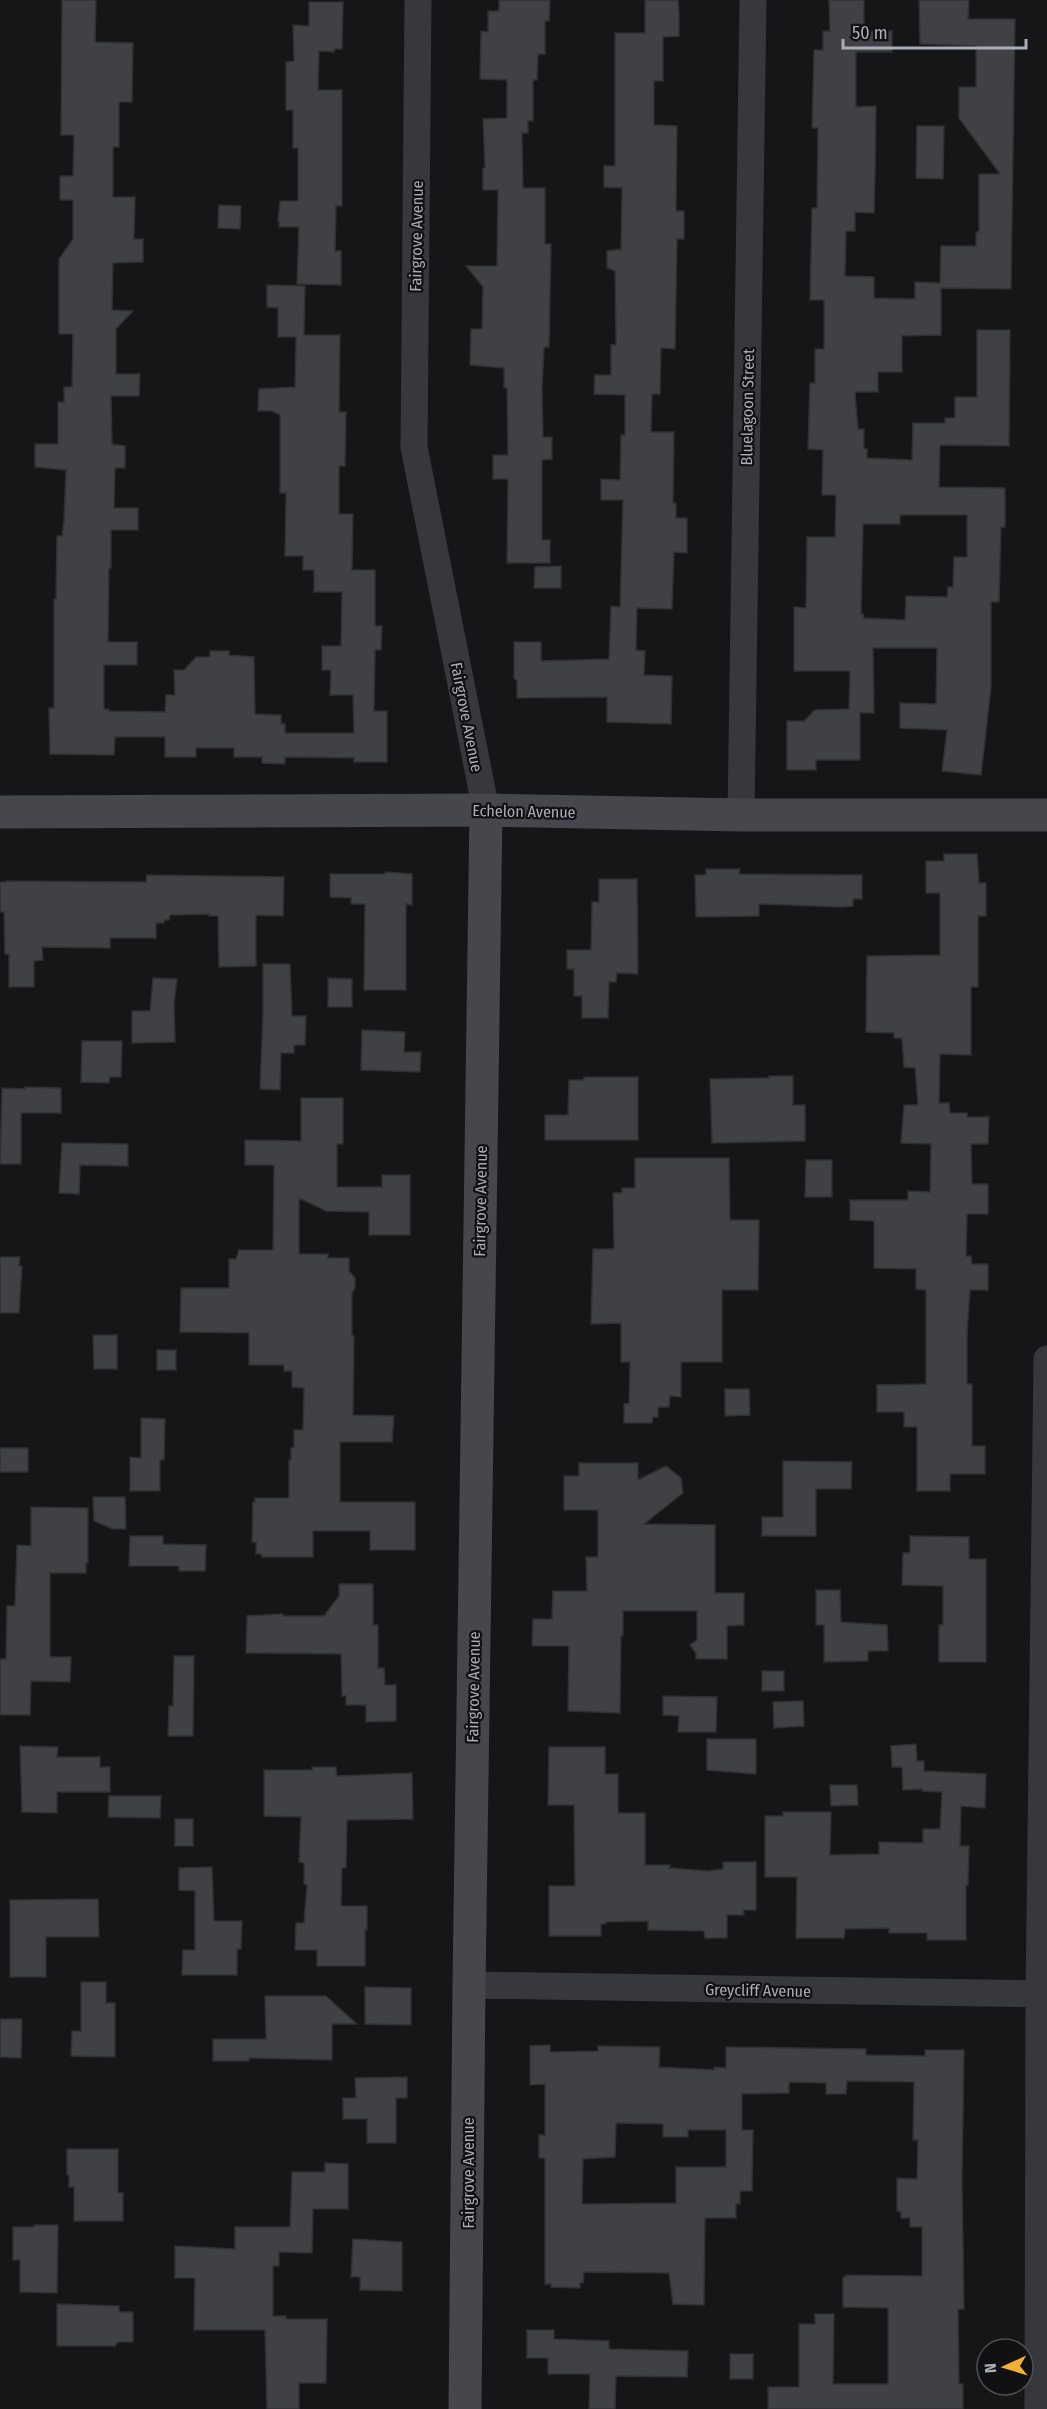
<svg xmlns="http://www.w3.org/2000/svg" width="1047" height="2409" viewBox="0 0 1047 2409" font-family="'Fira Sans Condensed',sans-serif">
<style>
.building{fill:#404145;stroke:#303034;stroke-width:1.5;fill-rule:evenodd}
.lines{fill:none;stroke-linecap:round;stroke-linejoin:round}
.street{stroke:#37383d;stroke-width:27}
.secondary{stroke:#45474d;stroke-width:33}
.labels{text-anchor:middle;stroke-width:4.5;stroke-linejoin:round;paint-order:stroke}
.street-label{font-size:16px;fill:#a8adb8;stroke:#111113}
</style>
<rect width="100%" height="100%" fill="#161618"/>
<!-- building -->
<path class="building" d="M62,0H96L95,42L133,43L132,102H119V147H113V197H135L134,239H143V262L113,263L112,310L133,311L116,329V374H140L139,396H111L112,444L125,446V468H115L114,508H138V530H111V568H109L108,642H137V665H104V709H109V711L165,712L166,695H175L174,670H184L196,657H210V651H229V655L254,657L255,714L281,715V724H285V733H354L353,695H330L331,670H322V646H341L342,592H314V570H303V556H285L286,493H280V415L272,411H258L259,389L295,387L296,337H278V308L267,307V285L305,286L304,335H340L339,412H346L345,466H339V514H353L352,570H375V626H382L381,650H375L374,711H387V762H354V758L285,757V764L262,763V757H234V748H196V757H165V737H115L114,755L50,754L49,708H54V599H56L57,536H62L64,521L66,470L35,467V444H58V402H64V387H72L73,334H59V259L73,239V200H60V176H73L74,135H61Z
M499,0H550L549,21H545V54H538L537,80H533V121H528V133H522L523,188H545V244H551L549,347H544L542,388L543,437H552V459L542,460V540H550V563H507L508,479H493V455H508L507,388H504V368L470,365L471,329H482L483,287L466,266H497L498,190H483V168H485L483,119L507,118V80L480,79L481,31L488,32V11H499Z
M645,0H678L679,14V36L663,37V81H654V125L677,126L676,211H684V239H677L675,349L661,348L660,394H652L651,432H674L673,503H676V518H687V553L674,552L672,609L637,608L636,650L645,651L644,675L672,676L671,724L607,722V697L517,698V681L514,678V642H541V661L609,659L611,606L620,607L623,500H601V479L620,480L621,435H625V395L594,394L595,375H611V345H616L615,271L607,268V251L621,249L622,188L604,187V166H615V33H645Z
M829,0H864V31H892V52H856V107L876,106L875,176L874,213L855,212V231H846L845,276L874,277V298L915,299V282L940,283L941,246H976V232H979V174H1000L959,118V87H976V46L920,44L919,0H969L968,19H1015L1011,289L941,288V335L902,336V372H878V392H855L858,429H864V449H867V458L912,460L913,423H945V418H955V397H977V330H1010L1009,446L940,445L939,487L1005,488V527H1001L999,602H991V687L981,775L942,771L947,730L900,728V703L936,704L937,648H873L874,713H860V760H816V770H787V721H804L815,710L849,709L850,671H794V607L806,608L807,537H835L836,495H822L823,450L808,449L810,383H815V349H824V300H810L812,208H817L818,128H812L814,50H823V31H830ZM900,515H967V557H954L953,587H948L947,597L906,596L905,620L864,618L863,614H861L863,524H900Z
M309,2H343L342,49H335L334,52L319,51L318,90H342V206H336L335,251H341V285L297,284L299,227H279V221H278L280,201H298V148H293V110H286V62L294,61L293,25L309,26Z
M917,126H944L943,179L916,178Z
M219,205L241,206L240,229L218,228Z
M561,566V588H534L535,567Z
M944,854H977L979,883H986V916H978V987H971V1055L940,1054L939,1103H949L950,1113H967V1117H989L988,1144H971L972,1184H988V1214H967L966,1256H971L972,1264H988V1290H970L967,1333V1384H972V1446H985V1474H950V1491H917V1427H904V1412H877V1385L926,1384V1290L916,1289V1269L874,1268V1221L850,1220V1200H908V1191L930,1192L931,1144L901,1143L904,1105H918L915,1068L904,1067L902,1038H894V1033L866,1032L867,956L940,955V893H926V861H944Z
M706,869H740L739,874L862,875V899H853V906L841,907L759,904V916L696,917L695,875H706Z
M385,872L412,874V905L406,904V990H364L365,904H351V898L330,897V874H385Z
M147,875L284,877L283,916L256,915V966L219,967L218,916H209V914L170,915L169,920H164V923H156V938H110V948L42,947L43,960L34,961V987H9V954H5L4,912H0V882H6V881L146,882Z
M599,879H637L638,974L617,973L616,982H609L608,1018H582V996H574V969H567V950H591L592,902H599Z
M263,964H290L292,1016H306L305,1045H294V1053H281L280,1090L260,1089L263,1015Z
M153,978L177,979L174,1003L175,1042L132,1043V1011H150Z
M328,978L352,979V1007H328Z
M362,1030L405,1032L404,1052H421L420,1072L361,1070Z
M82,1041H122L121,1077H110L109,1083L81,1082Z
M769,1076H793V1105H805V1141L712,1143L710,1079L769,1078Z
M584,1077H638V1140H545V1115H568L569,1080H584Z
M25,1087L61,1088V1113H21V1164H0L2,1088L25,1089Z
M301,1098H343V1144H337V1187H382V1175H410V1235H369V1212L326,1211L299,1198V1254H328V1258H349V1271L355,1278V1287L352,1294V1336H354L353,1415L394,1416L392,1442H340V1502H415V1550H370V1531H313V1557H262L261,1554H256V1542H252L253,1502H255V1498H289V1460H291V1448L294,1447V1430H303L304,1388L292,1387V1371H284V1365H249V1333L180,1332L181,1288H229V1259H236L239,1250H273L274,1165H245V1140L301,1141Z
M62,1143L128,1144V1166L80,1165L79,1194L59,1193Z
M635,1158H729L730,1220H759L758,1290H722V1362H681V1397L670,1396L669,1407H658V1417H653L652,1423H624V1404L629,1403L630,1362H621V1323L591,1324L593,1249H614L613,1193H622V1188H635Z
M806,1160H832V1197H805Z
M0,1257H20L19,1266H22L19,1313H0Z
M93,1335H117V1369H94Z
M157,1350H176V1370H157Z
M725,1389H749L750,1415L725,1416Z
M141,1418L165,1419L164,1460H160V1491H130V1457L141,1458Z
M0,1448H28V1472H0Z
M783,1461L852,1462L851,1489H816V1536H762V1517H783Z
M579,1463H638V1480L666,1466L681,1478L683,1493L644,1524L715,1525V1593H744V1625L727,1626V1659H696V1653L690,1645L697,1640V1611H623V1636H621L620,1713L568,1711L569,1646H532L533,1619H552L553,1591H587L586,1557H598V1510H564V1476H579Z
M93,1497H125L126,1529H113L94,1521Z
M31,1507L88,1508V1563H86V1573H50V1657H71L70,1682L31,1681L30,1715H0V1659H6L7,1606H15L17,1545L31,1546Z
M130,1536H163V1544L206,1545L205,1571H179V1566H129Z
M910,1536L969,1537V1559H986V1662H939V1625H943V1586L902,1585L903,1553H910Z
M339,1584H373V1625H378V1668H384L385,1685H396V1721L366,1722V1705H346V1696H342L341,1654L246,1653L247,1616L283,1614V1616H324L339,1596Z
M816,1590H840L841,1622L887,1625L888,1651H868V1661L824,1662V1625H816Z
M174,1656H194L193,1736H168L169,1706H173Z
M762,1671H784V1691H762Z
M663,1696L717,1697L716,1732H678L679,1716L663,1715Z
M803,1701L804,1726L774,1728L773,1702Z
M707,1739H756V1774L707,1770Z
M916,1744L917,1761H924V1771L986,1774L985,1808L961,1806L960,1846H969L968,1885H966V1940H927V1933H889V1928L845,1929L844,1938H796L797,1877H765V1816H783V1812H831L830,1855L879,1854V1842L923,1843V1829H940L942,1792L922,1791V1789L903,1790L902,1767H892L891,1746Z
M20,1746L58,1747L57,1757H100V1767H110V1792H57V1813L22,1812Z
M549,1747H605V1774H618V1813H645V1865H670L669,1868L708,1871L723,1869V1862H756V1910H743L744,1915H727V1938H705L704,1931L648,1930V1921L606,1922V1924H601V1936H549V1886H575L574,1805H548Z
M312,1767H336L337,1776L412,1773L413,1819L347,1820L346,1868H342L341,1906H367V1930H365V1966H317V1950H295L296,1923H304L307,1885L304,1884V1863L299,1862L301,1817L264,1816V1770H312Z
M830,1785H857L858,1805L831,1806Z
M109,1796H161L160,1818L108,1817Z
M175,1819H193V1846H175Z
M212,1867L214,1921H242L241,1949H237V1975H182L183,1950H195V1891L179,1890V1868Z
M98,1899L99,1937H46V1977H10V1900Z
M81,1982H106V2003H115V2057L71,2056L72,2031H81Z
M365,1987L411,1988V2025L365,2024Z
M265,1996H326L357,2024H332V2060L249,2058V2061H213V2039H266Z
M0,2019H22L21,2058L0,2057Z
M550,2045V2052L598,2051V2046L660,2047L659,2067L714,2070V2067L726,2068V2047L866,2049V2055L925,2056V2050H964L962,2179L964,2309H958L959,2384H963V2409H768V2387H799V2324H815V2314H834L833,2384H888V2308L843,2307V2277H846V2275L922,2276V2227H910V2218H901V2212L897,2211V2178L917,2179L918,2140H913L914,2082L847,2081L846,2094H826V2083L789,2082V2093L742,2094V2130H753L752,2191H740V2204H736V2218H705L704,2305L673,2304L669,2273L584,2272L583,2283H580V2288L551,2287V2284H545V2158H539V2135H545V2084L530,2085V2046ZM616,2123L663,2124V2137H688V2130H726V2167H676V2203L582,2204L583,2159L615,2157Z
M407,2077V2098H396V2143H367V2119H343V2098H356L355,2078Z
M67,2149H118V2193H123V2221H74V2187H69V2175H67Z
M325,2163L348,2164V2209H313L312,2253L279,2252V2266H273V2316H286V2319H327L326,2383H299V2409H267L265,2330H194L195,2278H175V2246L235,2249V2227H290L292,2172H325Z
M34,2225H58L57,2293L20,2292V2260H13V2227H34Z
M353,2239L402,2242V2291L360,2290V2277H351Z
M57,2304L119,2306V2312H133V2342H118L115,2346H57Z
M527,2330H554V2339L609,2341V2349L688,2351L687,2377L616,2376L615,2409H589L590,2374H548V2358H527Z
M730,2354H753V2379H730Z"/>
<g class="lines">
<!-- street -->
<path class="street" d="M418,0L414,447L486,810
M741,815L753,0
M469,1985L1047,1994
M1038,2409L1039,1994L1047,1359"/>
<!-- secondary -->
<path class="secondary" d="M0,812L486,810L741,815H1047
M465,2409L469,1985L486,810"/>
</g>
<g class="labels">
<!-- street labels -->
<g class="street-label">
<text transform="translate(416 236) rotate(-89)" y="6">Fairgrove Avenue</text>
<text transform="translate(747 407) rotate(-89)" y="6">Bluelagoon Street</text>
<text transform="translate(467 717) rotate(79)" y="6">Fairgrove Avenue</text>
<text transform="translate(524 811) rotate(1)" y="6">Echelon Avenue</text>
<text transform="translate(480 1201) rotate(-89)" y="6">Fairgrove Avenue</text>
<text transform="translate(473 1687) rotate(-89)" y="6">Fairgrove Avenue</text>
<text transform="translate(758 1990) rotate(1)" y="6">Greycliff Avenue</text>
<text transform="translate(468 2173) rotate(-90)" y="6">Fairgrove Avenue</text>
</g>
</g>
<!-- north arrow -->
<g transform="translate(1005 2367) rotate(266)"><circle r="28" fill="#111113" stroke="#4d4f55" stroke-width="1.5"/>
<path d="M0-4.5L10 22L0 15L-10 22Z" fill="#f2b134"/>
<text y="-9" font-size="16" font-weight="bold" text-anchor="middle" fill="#a8adb8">N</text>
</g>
<!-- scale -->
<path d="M843 39v9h183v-9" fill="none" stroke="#a8adb8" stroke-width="3"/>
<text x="852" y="39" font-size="18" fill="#a8adb8" stroke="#111113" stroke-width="4.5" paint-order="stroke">50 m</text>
</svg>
